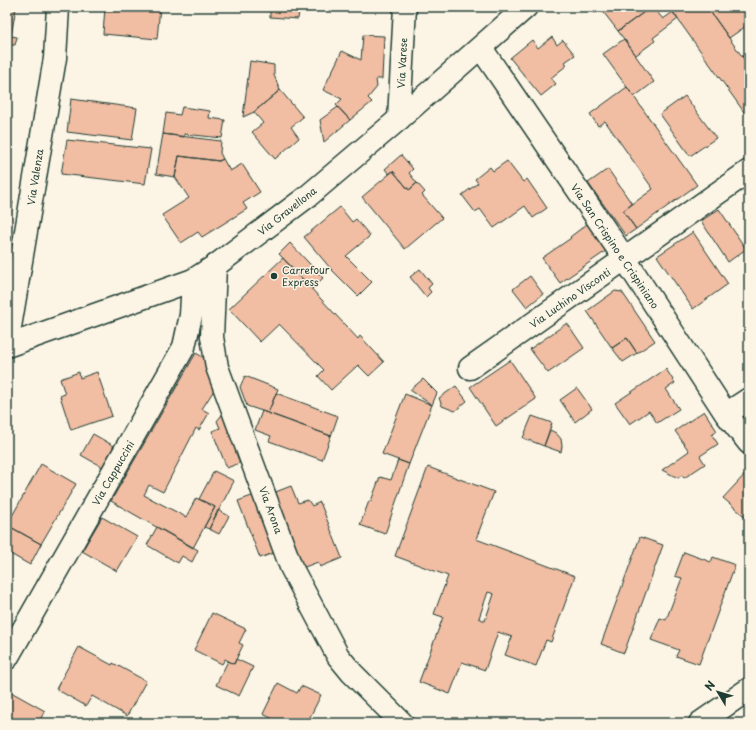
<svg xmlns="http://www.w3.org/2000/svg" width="756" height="730" viewBox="0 0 756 730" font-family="'Playpen Sans',sans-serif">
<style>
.building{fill:#f1bda3;stroke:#1f3d34;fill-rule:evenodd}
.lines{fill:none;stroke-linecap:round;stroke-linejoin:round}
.street-casing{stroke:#1f3d34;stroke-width:25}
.secondary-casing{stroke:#1f3d34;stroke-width:25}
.street{stroke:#fcf5e5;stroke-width:22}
.secondary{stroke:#fcf5e5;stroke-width:22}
.poi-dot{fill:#1f3d34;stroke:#fcf5e5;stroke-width:1.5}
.labels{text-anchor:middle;stroke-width:3;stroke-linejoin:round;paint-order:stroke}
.street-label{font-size:10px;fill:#1f3d34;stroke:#fcf5e5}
.poi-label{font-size:10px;fill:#1f3d34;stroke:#fcf5e5;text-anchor:start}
</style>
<rect width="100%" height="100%" fill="#fcf5e5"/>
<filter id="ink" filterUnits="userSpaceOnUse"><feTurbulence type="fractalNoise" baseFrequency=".025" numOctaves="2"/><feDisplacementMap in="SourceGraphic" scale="8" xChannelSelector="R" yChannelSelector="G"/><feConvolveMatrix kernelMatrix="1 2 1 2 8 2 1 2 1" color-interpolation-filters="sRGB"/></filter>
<g filter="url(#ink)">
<!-- building -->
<path class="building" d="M7,7L16,8L11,36L17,37L15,45H10L7,64Z
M105,7H160L157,39L103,34Z
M300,7H367V10Z
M591,7H651L618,31L601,9L595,13Z
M651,7H653L663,19L673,12L678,19L653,38L655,41L636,55L618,31Z
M669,7H707L729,38L749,66V119Z
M707,7H741L749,18V24L729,38Z
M741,7H749V18Z
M270,9L299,11L298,19L270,17Z
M363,35L384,36L382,79H376L377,87L368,98L372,102L350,120L336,105L342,99L323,90L342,51L361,60Z
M552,37L557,45L563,40L575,55L565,62L567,65L551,78L556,84L541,96L510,58L532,40L538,48Z
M624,39L654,82L634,97L603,54Z
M749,51V66L742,56Z
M250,61L274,65V75L280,90L254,112L243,117Z
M627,87L697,185L636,229L623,211L653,189L605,121L598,126L590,114Z
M280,90L303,117L291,127L299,138L275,159L252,132L263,123L254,112Z
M685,96L716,138L690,156L660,114Z
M71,99L137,108L132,140L67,132Z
M182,107L210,111L209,118L225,120L222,138L184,134V137L163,134L166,113L180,115Z
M338,107L350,120L324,142L320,120Z
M163,134L221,141L220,153L223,159L219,161L179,156L175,177L156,174Z
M67,140L151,149L145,184L61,174Z
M401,155L413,169L409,173L417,183L409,190L393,171L389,174L385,169Z
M179,156L219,161L223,159L230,171L242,164L260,192L243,203L247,209L202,237L198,232L181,243L162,215L189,198L175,177Z
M507,161L523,182L527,179L547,208L533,218L525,206L494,228L480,209L475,212L462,195L478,183L475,179L490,167L493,171Z
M608,169L632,204L623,211L636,229L626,236L588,183Z
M393,171L409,190L417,183L425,192L422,195L442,218L405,249L362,197Z
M7,202H13L9,227H7Z
M340,207L352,222L356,219L370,236L346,256L372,282L358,296L331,269L304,237Z
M719,209L746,249L728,262L701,221Z
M587,224L606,251L560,283L542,258L571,238L570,237Z
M693,232L728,284L693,309L657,256Z
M290,243L323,278L312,289L279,254Z
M283,258L358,339L360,336L384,362L369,376L358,365L331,390L318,376L324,370L279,324L260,342L229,309Z
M420,269L432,284L428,288L431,292L426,297L410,277Z
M530,276L543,294L527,307L513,289Z
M615,291L622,292L655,341L637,353L627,338L612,348L587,311Z
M567,323L584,348L548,373L530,349Z
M627,338L637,353L623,362L612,348Z
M196,353L206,359L216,387L202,409L209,413L199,430L196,428L163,492L149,485L144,495L186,517L196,498L215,507L193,548L111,501Z
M510,360L536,399L496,426L470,387Z
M666,369L675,383L666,389L679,409L657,423L649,411L630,424L615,403Z
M79,372L80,378L97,372L112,416L71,430L60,396L65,394L60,379Z
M245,376L278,389L268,413L247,406L240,387Z
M423,379L437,393L432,405L410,390Z
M456,386L467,401L455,411L442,406L439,398Z
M577,388L592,409L575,422L560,400Z
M276,393L338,416L331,436L268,413Z
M405,394L432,405L409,464L382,454Z
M225,411L244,461L227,468L212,431L220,428L217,421Z
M262,411L331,436L322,460L269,441L271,436L255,430Z
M704,411L717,431L712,435L718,444L700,456L705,464L684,478L682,475L678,478L662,470L689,451L675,431Z
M532,416L552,423L544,446L523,438Z
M550,430L556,433L561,439L562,446L561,452L544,446Z
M93,434L114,446L102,467L81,455Z
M398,460L409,464L385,534L360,525L369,501H371L380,477L391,480Z
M41,464L76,484L41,544L7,525Z
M428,467L494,492L476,539L575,576L551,642L546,640L536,666L505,655L512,637L498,632L485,670L462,662L450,694L419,682L443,617L434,614L448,576L395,556ZM488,592L494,594L485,621L479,618Z
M214,471L234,481L209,529L204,527L215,507L199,499Z
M748,471L749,472V520L723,498Z
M291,486L298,503L308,500L312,506L320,502L342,558L320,567L318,562L302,568L273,493Z
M257,494L279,551L260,558L238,501Z
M218,510L229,516L219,534L209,529Z
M102,517L137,537L117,571L82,551Z
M7,525L41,544L30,565L7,552Z
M157,527L198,550L192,562L182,556L178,563L147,545Z
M640,537L663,545L624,653L601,644Z
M684,552L711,562L713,557L735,565L699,664L676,656L679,650L651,640L660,618L666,620L682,578L675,576Z
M212,613L246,629L239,643L243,645L234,664L225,659L222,664L194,650Z
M79,647L112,665L113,663L146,681L127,716L92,696L86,706L56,689Z
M236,659L253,667L239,696L216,685L228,661L234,664Z
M278,683L297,693L301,686L321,695L307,723H281L263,714Z
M11,692L45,711L38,723H7V700Z
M202,717L214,723H199Z"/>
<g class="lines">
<defs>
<path id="street" d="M481,48L625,259L726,414L749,443
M399,119L405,7
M215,266L212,337L217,367L291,567L338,656L352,673L402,723
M7,345L55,58L58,7
M470,368L749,171
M726,414L749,399
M7,658L184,347L191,315L193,280
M700,723L749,689"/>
<path id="secondary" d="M7,346L193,280L215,266L308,196L399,119L526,7"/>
</defs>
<!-- street casing -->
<use href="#street" class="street-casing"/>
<!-- secondary casing -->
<use href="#secondary" class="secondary-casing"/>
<!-- street -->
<use href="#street" class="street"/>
<!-- secondary -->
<use href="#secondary" class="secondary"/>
</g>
</g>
<!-- markers -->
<circle class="poi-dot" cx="274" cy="276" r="4"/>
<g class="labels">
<!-- street labels -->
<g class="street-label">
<text transform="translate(402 63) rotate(-87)" y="4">Via Varese</text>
<text transform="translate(35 177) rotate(-81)" y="4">Via Valenza</text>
<text transform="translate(287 211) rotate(-38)" y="4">Via Gravellona</text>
<text transform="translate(615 246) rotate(56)" y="4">Via San Crispino e Crispiniano</text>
<text transform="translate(570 298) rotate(-35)" y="4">Via Luchino Visconti</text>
<text transform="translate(113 473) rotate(-60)" y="4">Via Cappuccini</text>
<text transform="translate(271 510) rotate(70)" y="4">Via Arona</text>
</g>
<!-- poi labels -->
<g class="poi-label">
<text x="282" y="274">Carrefour<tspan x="282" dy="12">Express</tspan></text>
</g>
</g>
<!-- margin -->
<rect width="756" height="730" fill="none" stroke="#fcf5e5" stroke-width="24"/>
<rect x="12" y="12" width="732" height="706" fill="none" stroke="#1f3d34" stroke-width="1.5" filter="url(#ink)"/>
<!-- north arrow -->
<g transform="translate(718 692) rotate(308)" stroke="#fcf5e5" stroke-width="3" paint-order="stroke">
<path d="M0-3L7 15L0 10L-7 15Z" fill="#1f3d34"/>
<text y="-6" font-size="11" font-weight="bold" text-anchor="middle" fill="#1f3d34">N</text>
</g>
</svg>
